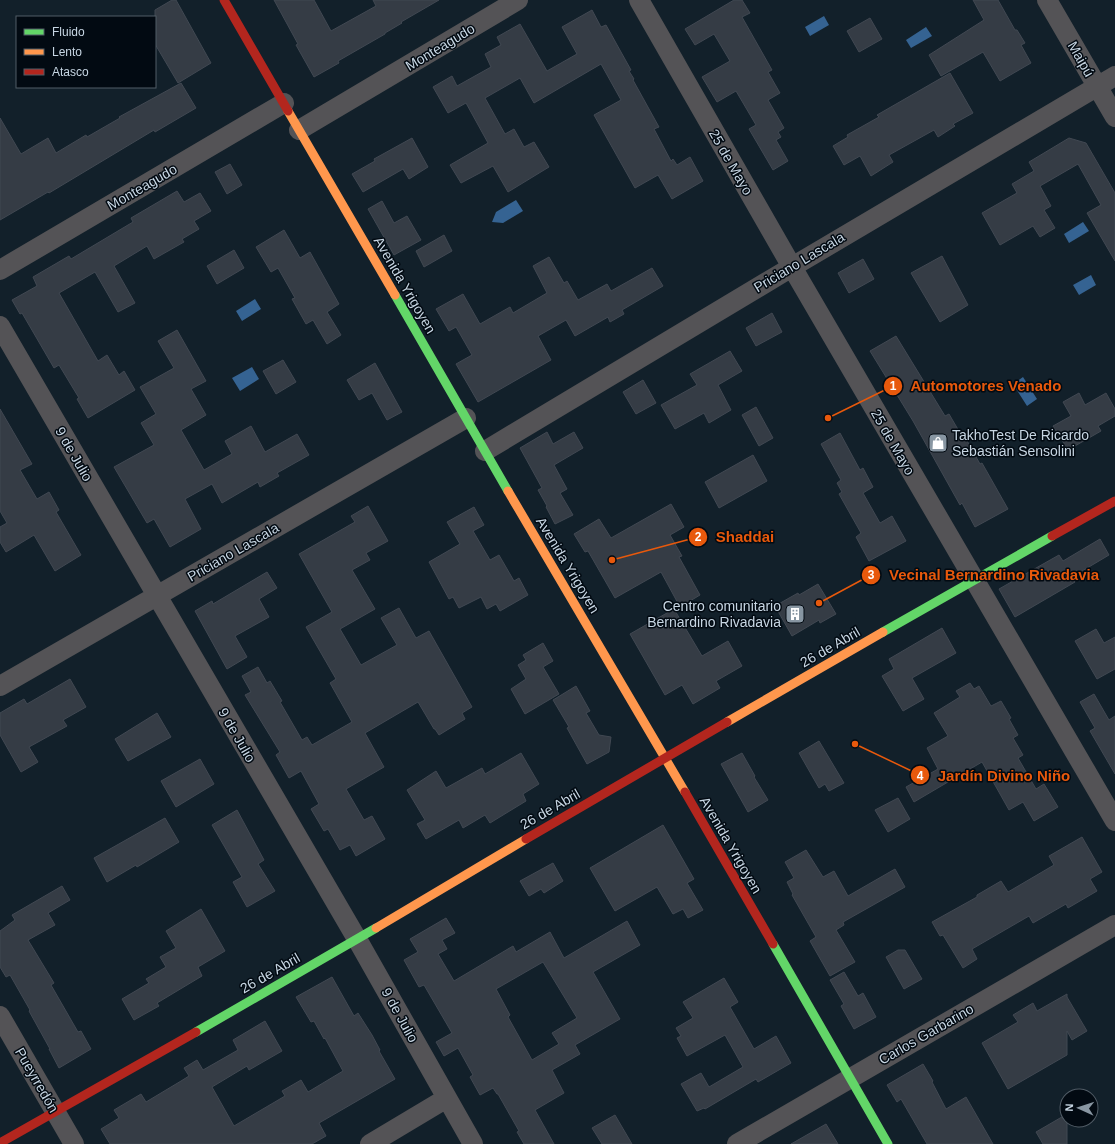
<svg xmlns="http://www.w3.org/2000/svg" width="1115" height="1144" viewBox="0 0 1115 1144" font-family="Helvetica,sans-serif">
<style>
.water{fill:#356392}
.building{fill:#353c45;stroke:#414852;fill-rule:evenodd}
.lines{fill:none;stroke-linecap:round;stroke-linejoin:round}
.street{stroke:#545356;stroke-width:20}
.fast{stroke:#63d668;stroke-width:9}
.slow{stroke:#ff974d;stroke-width:9}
.jam{stroke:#b3261e;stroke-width:9}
.labels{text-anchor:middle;stroke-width:3;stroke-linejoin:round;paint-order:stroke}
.street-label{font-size:14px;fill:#c7d6e3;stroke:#020a12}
.poi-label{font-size:14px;fill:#c7d6e3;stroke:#020a12;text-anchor:start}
.leader{fill:none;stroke:#e8590c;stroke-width:1.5}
.callout-dot{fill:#e8590c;stroke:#020a12;stroke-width:1.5}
.mark-label{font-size:12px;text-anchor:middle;font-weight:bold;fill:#fff}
.callout-label{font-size:15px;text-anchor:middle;font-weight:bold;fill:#e8590c;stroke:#020a12;stroke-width:3;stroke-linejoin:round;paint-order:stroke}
</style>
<rect width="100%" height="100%" fill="#12202a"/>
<!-- water -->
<path class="water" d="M824,16L829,25L810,36L805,27Z
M926,27L932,36L911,48L906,40Z
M516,200L523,211L503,223L492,222L496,212Z
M1083,222L1089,231L1069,243L1064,234Z
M1091,275L1096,285L1079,295L1073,285Z
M255,299L261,309L242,321L236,311Z
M252,367L259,379L240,391L232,378Z
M1023,377L1037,399L1027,406L1013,384Z"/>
<!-- building -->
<path class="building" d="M172,0H176L211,63L178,83L155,44V10Z
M274,0H314L331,31L376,6L373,0H439L401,22L402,23L385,33V34L338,61L339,63L314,77L296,45L298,44Z
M734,0H742L750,13L742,17L772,70L768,72L780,93L768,100L784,128L778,132L781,137L776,140L788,161L773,170L749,129L756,125L736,91L717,102L702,77L730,61L714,34L695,45L685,29Z
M973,0H998L1015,30H1017L1025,43L1021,45L1031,63L1000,81L983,52L941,76L929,55L984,20Z
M592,10L601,27L606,25L631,70L629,71L634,79L633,80L659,127L654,129L671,161L673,159L677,165L690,157L703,181L672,199L658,175L635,188L594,115L621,100L601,64L534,103L520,78L485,98L505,134L514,129L524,147L534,142L549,167L508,192L493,166L461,183L450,165L488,143L466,103L448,113L433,87L452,76L457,86L491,67L485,54L501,45L497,37L520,24L547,71L577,54L562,27Z
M870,18L882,39L859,52L847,31Z
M950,73L973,113L953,124L955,126L938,137L934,130L889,155L893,162L871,176L860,156L844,165L833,146L848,137L847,135L879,117L877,115Z
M181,83L196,108L155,132L154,130L49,193L48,192L0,220V118L21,154L48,138L56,153L86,135L87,137L120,118L119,117Z
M412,138L428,167L409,179L403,169L363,192L352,174L375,161L374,159Z
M1069,138L1086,143L1115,193V261L1087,213L1101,205L1078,164L1040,186L1051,206L1044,210L1055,228L1040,237L1033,226L1000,245L982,213L1017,193L1012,184L1034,171L1029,162Z
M230,164L242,185L227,194L215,172Z
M177,191L184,202L200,193L211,211L194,221L199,229L182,239L184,242L154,259L147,246L114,266L135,303L118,312L95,272L59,293L98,361L107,355L119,375L124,371L135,390L88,418L77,399L79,398L59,365L54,368L22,313L20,314L12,300L37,286L33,277L69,256L71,259L133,222L131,218Z
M382,201L394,223L407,216L421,240L394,255L368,209Z
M284,230L300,258L310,252L339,304L327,312L341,335L327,344L313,320L306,324L292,299L295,298L278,268L271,272L256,247Z
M444,235L452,251L424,267L416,251Z
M234,250L244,268L217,284L207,266Z
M942,256L968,305L940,322L911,273Z
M549,257L564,283L567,281L578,300L607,284L611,291L652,268L663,286L622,310L624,314L610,322L608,317L575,336L566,320L538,336L551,360L478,402L456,364L472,355L456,327L449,331L436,309L463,294L480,324L510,307L513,313L547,293L533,266Z
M863,259L874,279L849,293L838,273Z
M772,313L782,332L756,346L746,328Z
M177,330L206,381L191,389L206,415L181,430L204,470L232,454L225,441L251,426L265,452L297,434L309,455L277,473L279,476L260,487L258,482L222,503L212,484L185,499L201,529L170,547L154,519L147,523L114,467L154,445L141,423L156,414L140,387L174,368L158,341Z
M896,336L945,416L949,414L963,438L965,437L980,464L982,463L1008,509L975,527L962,503L960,505L913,421L870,351Z
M730,351L742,371L718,385L731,410L709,423L704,413L675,429L661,405L697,385L690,374Z
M283,360L296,382L276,394L263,371Z
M375,363L402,412L387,420L372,393L359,400L347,380Z
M643,380L656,403L636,414L623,392Z
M1079,393L1085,405L1106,393L1115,409V416L1098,426L1101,431L1068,450L1053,426L1071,416L1063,402Z
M756,407L773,438L759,446L742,415Z
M0,409L32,464L20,470L37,499L49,492L59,510L56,512L81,555L55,571L34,535L6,552L0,542V527L7,523L0,511Z
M547,432L553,444L574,432L583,448L554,465L567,489L560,493L573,515L555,524L546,507L547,506L538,490L542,488L520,448Z
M840,433L860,470L863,468L873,487L863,493L880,523L892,516L906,541L869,561L856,537L861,533L839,494L842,492L837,483L841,480L821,444Z
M753,455L767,481L719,508L705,482Z
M671,504L684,527L670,535L682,556L679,557L700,595L680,607L661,572L615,598L588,551L585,552L574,534L599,519L611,538Z
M368,506L388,541L366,553L370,560L352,570L375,609L340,629L361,665L397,645L381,618L399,608L416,638L429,631L472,707L462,713L465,719L439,735L435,729H434L418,702L365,733L384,767L346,789L364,820L372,816L385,839L356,856L350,845L340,850L328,829L324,831L311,809L319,804L301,771L289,778L276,755L280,752L245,695L251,692L242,676L258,667L267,683L270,681L282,701L280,702L302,740L307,737L312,745L352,722L330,683L336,679L306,627L332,612L299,554L355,522L351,516Z
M474,507L484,525L473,531L490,560L499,555L514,581L519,578L528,595L500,611L496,604L487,609L481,597L459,608L453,597L449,599L429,562L460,544L447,522Z
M1100,539L1109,555L1072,577L1075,582L1015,617L999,589L1059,555L1063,561Z
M267,572L277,588L259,599L269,617L235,636L247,657L227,669L195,611L212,601L213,604Z
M818,584L836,614L820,623L819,620L792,636L775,606L798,593L799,595Z
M674,609L702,656L728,641L742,666L716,681L720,688L693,704L682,685L665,695L630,634Z
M942,628L956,653L912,678L924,699L903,711L882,676L894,669L889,659Z
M1096,629L1104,643L1115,637V669L1097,679L1075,641Z
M543,643L553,661L543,667L559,694L525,714L511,689L526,679L518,665L526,660L523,655Z
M70,679L86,707L63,720L67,726L29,747L38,762L21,772L0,735V713L24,699L27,704Z
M970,683L974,689L979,686L991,706L1001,701L1011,718L1009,719L1018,735L1013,738L1023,755L1018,758L1036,789L1044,784L1058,807L1034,821L1023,802L1009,810L982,762L914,802L906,787L938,769L927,748L948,736L934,713L960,697L956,691Z
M576,686L590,711L586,713L599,735L611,737L609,752L587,764L567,728L569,727L553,700Z
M1094,694L1109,720L1115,716V774L1090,731L1095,728L1080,702Z
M157,713L171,737L128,761L115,739Z
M819,741L844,783L829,791L825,784L819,788L799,753Z
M521,753L539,784L523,794L526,801L490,823L485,815L463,828L459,820L426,839L417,824L425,820L407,790L436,771L446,788L482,768L485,774Z
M742,753L755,776L754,777L768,800L748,812L721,764Z
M200,759L214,784L176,807L161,781Z
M898,798L910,819L888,832L875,810Z
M237,810L264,860L258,864L275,891L247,907L233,882L242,877L212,825Z
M165,818L179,842L137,867L136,865L107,882L94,858Z
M663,825L694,879L687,883L703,910L688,918L683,909L673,914L657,887L615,911L590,868Z
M1082,837L1102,872L1090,879L1097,891L1068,908L1066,904L1033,923L1029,916L972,949L977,959L963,968L943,935L940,936L932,922L977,897V895L1001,881L1008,892L1054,865L1049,856Z
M806,850L823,877L834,871L848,896L895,869L905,887L843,922L844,925L836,930L855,962L830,976L810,941L816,937L792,895L793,894L787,882L794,878L785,862Z
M553,863L563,881L544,893L541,889L529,896L520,881Z
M62,886L70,900L48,913L55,925L28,940L54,983L51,985L78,1032L81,1031L91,1049L59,1068L49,1049H50L29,1011L30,1010L10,975L6,977L0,967V931L15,920L12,915Z
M201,909L225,951L198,967L202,976L157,1003L159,1006L134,1020L122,999L149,983L146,979L166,967L160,957L176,948L166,931Z
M446,918L455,933L442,940L447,949L438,954L454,981L513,946L516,952L550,932L564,958L627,921L640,945L593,972L620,1019L575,1045L580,1054L552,1070L564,1093L535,1110L554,1144H524L517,1132L519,1131L498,1094H497L493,1088L480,1095L470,1077L473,1075L458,1048L444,1056L436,1042L452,1033L424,985L419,987L404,960L418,952L410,939ZM543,962L577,1018L552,1033L559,1044L532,1060L508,1017L510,1015L496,989Z
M898,950H905L922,979L904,989L886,957Z
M844,972L858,996L863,993L876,1017L854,1029L841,1006L844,1004L830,980Z
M332,977L354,1016L358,1013L372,1035L380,1050L379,1051L395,1079L319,1123L326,1136L312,1144H110L101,1129L119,1118L114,1110L141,1094L146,1102L181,1081L189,1076L184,1068L197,1060L203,1070L238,1050L233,1040L265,1021L282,1051L249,1070L247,1066L212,1087L234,1126L285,1096L282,1091L301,1080L308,1092L343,1071L325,1038L324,1039L314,1021L311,1022L296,997Z
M724,978L738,1002L730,1007L754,1049L776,1036L791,1063L758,1082L756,1079L705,1109L704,1108L697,1111L681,1084L701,1073L709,1087L743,1067L725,1035L687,1056L677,1038L681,1036L676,1028L693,1018L683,1002Z
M1067,994V997L1087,1031L1072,1040L1067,1031V1055L1008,1089L982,1043L1018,1022L1013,1015L1033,1003L1037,1011Z
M923,1064L933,1081L932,1082L946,1109L966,1097L993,1144H927L901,1099L897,1102L887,1085Z
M1067,1114V1144H1043L1036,1132Z
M615,1115L632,1144H602L592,1128Z
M826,1124L838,1144H791Z"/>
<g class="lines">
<!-- street -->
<path class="street" d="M639,0L792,267L1115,821
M1047,0L1115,117
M299,130L518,0
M0,270L284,103
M0,326L357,939L473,1144
M485,451L792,267L1115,76
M0,686L466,418
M0,1016L74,1144
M370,1144L447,1098
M737,1144L1115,925"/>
<!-- fast -->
<path class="fast" d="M395,295L508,491
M883,632L1052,536
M773,944L888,1144
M196,1032L376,928"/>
<!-- slow -->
<path class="slow" d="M288,111L395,295
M508,491L685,792
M727,722L883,632
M376,928L526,839"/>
<!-- jam -->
<path class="jam" d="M224,0L288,111
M1052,536L1115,501
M685,792L773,944
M526,839L727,722
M0,1143L196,1032"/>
</g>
<!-- icons -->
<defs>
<symbol id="shop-square" viewBox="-11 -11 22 22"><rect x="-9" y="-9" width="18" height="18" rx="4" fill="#8896a2" stroke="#020a12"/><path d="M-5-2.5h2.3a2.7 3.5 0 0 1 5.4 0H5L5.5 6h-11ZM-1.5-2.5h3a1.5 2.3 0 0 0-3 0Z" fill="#fff"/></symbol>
<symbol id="building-square" viewBox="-11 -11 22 22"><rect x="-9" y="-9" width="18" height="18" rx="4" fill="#8896a2" stroke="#020a12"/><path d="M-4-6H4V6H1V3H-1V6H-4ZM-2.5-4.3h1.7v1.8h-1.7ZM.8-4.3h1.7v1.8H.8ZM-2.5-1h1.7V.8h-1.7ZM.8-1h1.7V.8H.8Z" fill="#fff"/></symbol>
</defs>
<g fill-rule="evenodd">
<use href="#shop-square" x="927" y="432" width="22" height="22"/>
<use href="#building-square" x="784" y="603" width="22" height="22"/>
</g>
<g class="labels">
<!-- street labels -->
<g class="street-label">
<text transform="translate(440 47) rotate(-31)" y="5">Monteagudo</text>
<text transform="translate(1081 59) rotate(60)" y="5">Maipú</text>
<text transform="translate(731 162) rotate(60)" y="5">25 de Mayo</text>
<text transform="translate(142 187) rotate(-30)" y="5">Monteagudo</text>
<text transform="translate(799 262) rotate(-31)" y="5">Priciano Lascala</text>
<text transform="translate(405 285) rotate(60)" y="5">Avenida Yrigoyen</text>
<text transform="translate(893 442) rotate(60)" y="5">25 de Mayo</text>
<text transform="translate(74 454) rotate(60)" y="5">9 de Julio</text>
<text transform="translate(233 552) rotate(-30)" y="5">Priciano Lascala</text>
<text transform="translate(568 565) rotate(59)" y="5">Avenida Yrigoyen</text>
<text transform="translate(830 647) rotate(-30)" y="5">26 de Abril</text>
<text transform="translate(237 735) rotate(60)" y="5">9 de Julio</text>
<text transform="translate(550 809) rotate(-30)" y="5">26 de Abril</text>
<text transform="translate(731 845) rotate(60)" y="5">Avenida Yrigoyen</text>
<text transform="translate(270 973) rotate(-30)" y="5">26 de Abril</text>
<text transform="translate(400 1015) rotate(61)" y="5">9 de Julio</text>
<text transform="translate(926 1034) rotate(-30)" y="5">Carlos Garbarino</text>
<text transform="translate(37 1080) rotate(60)" y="5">Pueyrredón</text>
</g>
<!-- poi labels -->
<g class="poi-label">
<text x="952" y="440">TakhoTest De Ricardo<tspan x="952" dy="16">Sebastián Sensolini</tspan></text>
<text x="781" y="611" text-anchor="end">Centro comunitario<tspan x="781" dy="16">Bernardino Rivadavia</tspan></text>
</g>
</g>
<!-- callouts -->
<path class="leader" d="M828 418L893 386M612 560L698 537M819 603L871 575M855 744L920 775"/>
<g class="callout-dot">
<circle cx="828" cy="418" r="4"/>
<circle cx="612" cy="560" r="4"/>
<circle cx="819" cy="603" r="4"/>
<circle cx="855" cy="744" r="4"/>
<circle cx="893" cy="386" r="10"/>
<circle cx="698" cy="537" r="10"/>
<circle cx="871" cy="575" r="10"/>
<circle cx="920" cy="775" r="10"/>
</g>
<g class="mark-label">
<text x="893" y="390">1</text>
<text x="698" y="541">2</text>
<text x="871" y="579">3</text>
<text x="920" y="780">4</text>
</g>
<g class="callout-label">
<text x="986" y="391">Automotores Venado</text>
<text x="745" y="542">Shaddai</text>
<text x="994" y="580">Vecinal Bernardino Rivadavia</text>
<text x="1004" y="781">Jardín Divino Niño</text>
</g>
<!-- legend -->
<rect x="16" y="16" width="140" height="72" fill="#020a12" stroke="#515c66"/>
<rect x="24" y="29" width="20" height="6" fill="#63d668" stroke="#515c66"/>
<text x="52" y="36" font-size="12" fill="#c7d6e3">Fluido</text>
<rect x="24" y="49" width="20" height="6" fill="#ff974d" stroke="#515c66"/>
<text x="52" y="56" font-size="12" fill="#c7d6e3">Lento</text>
<rect x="24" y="69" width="20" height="6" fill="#b3261e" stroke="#515c66"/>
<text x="52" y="76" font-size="12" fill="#c7d6e3">Atasco</text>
<!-- north arrow -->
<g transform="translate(1079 1108) rotate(273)"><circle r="19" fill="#020a12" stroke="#515c66"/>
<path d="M0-3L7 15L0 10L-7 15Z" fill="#8896a2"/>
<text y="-6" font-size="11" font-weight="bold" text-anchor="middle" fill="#c7d6e3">N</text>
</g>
</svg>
